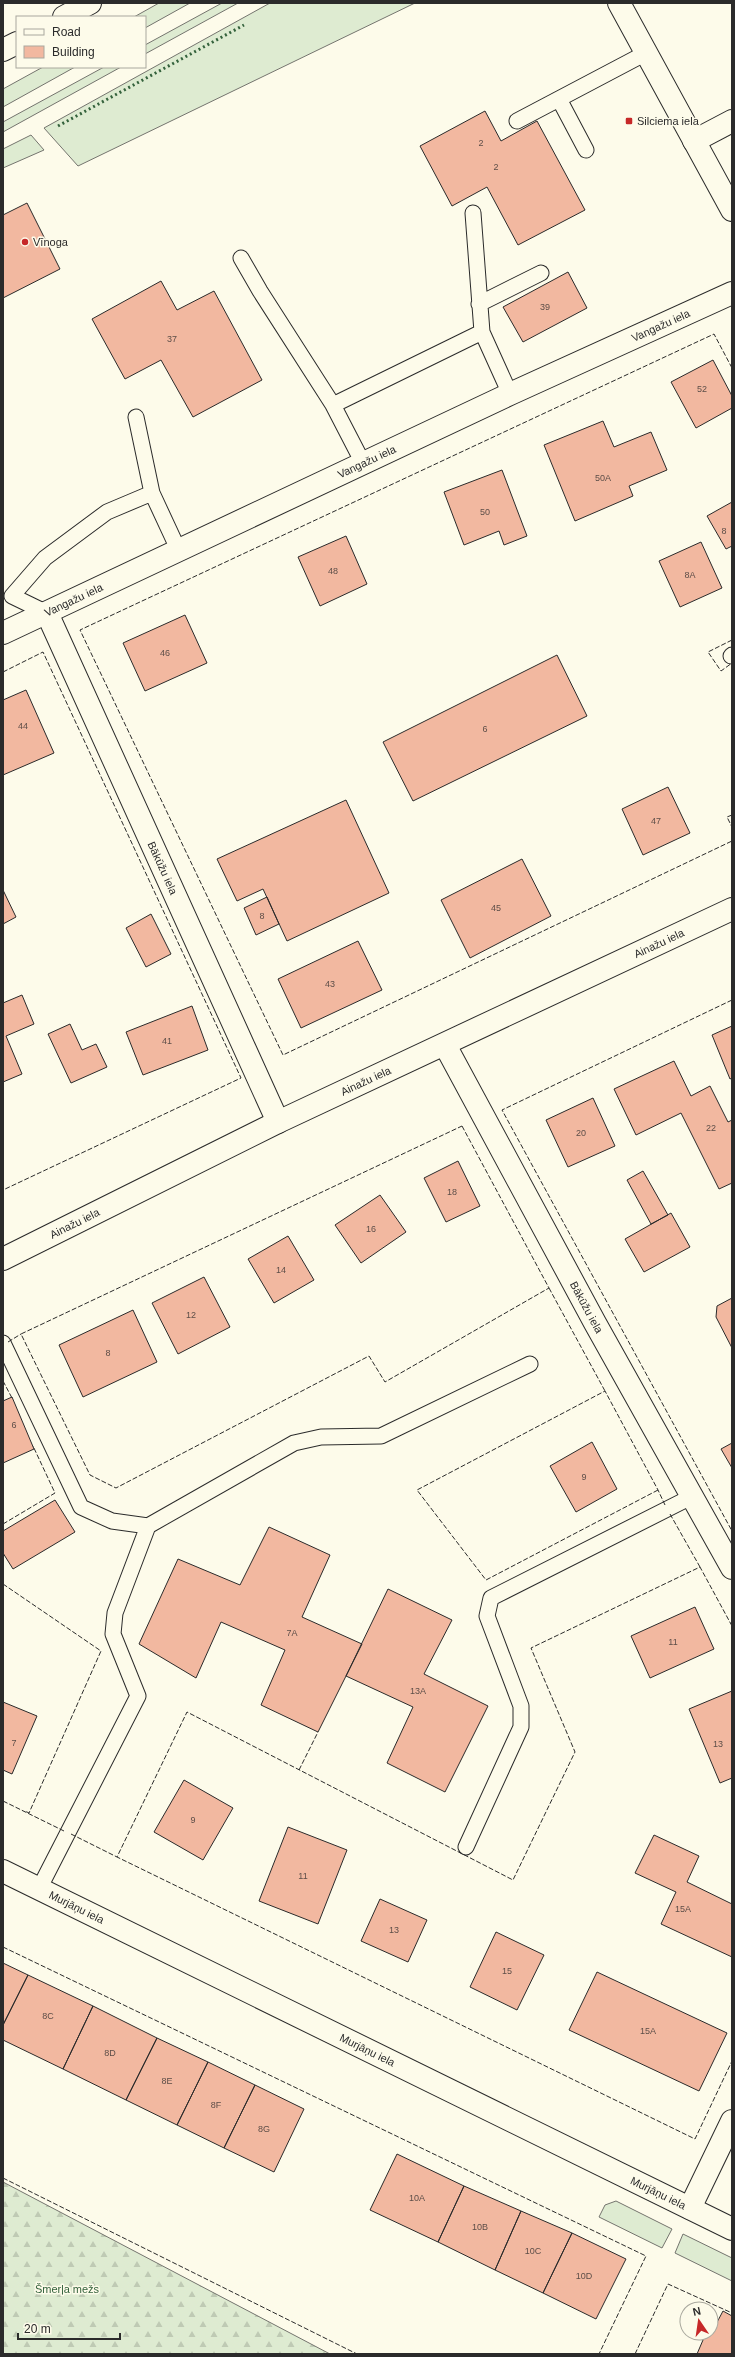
<svg xmlns="http://www.w3.org/2000/svg" width="735" height="2357" viewBox="0 0 735 2357" font-family="Helvetica,sans-serif">
<style>
.grass{fill:#deebd1;stroke:#74746e}
.forest{fill:url(#forest-firs);stroke:#74746e}
.building{fill:#f2b8a0;stroke:#2b2b2b}
.lines{fill:none;stroke-linecap:round;stroke-linejoin:round}
.service-casing{stroke:#2b2b2b;stroke-width:17}
.minor-casing{stroke:#2b2b2b;stroke-width:24}
.tertiary-casing{stroke:#2b2b2b;stroke-width:24}
.trunk-casing{stroke:#2b2b2b;stroke-width:24}
.service{stroke:#fdfbea;stroke-width:15}
.minor{stroke:#fdfbea;stroke-width:22}
.tertiary{stroke:#fdfbea;stroke-width:22}
.trunk{stroke:#fdfbea;stroke-width:22}
.hedge{stroke:#34623c;stroke-width:3;stroke-dasharray:2 3;stroke-linecap:butt}
.fence{stroke:#2b2b2b;stroke-width:1;stroke-dasharray:5 2;stroke-linecap:butt}
.poi-dot{fill:#c62828;stroke:#fdfbea;stroke-width:1.5}
.labels{text-anchor:middle;stroke-width:3;stroke-linejoin:round;paint-order:stroke}
.number-label{font-size:9px;fill:#5d4e48}
.poi-label{font-size:11px;fill:#2b2b2b;stroke:#fdfbea;text-anchor:start}
.street-label{font-size:11px;fill:#2b2b2b;stroke:#fdfbea}
.park-label{font-size:11px;fill:#34623c;stroke:#fdfbea}
</style>
<defs>
<pattern id="forest-firs" width="22" height="20" patternUnits="userSpaceOnUse"><rect width="22" height="20" fill="#deebd1"/><path d="M5 1l3.5 6h-7zM16 11l3.5 6h-7z" fill="#bfcab4"/></pattern>
</defs>
<rect width="100%" height="100%" fill="#fdfbea"/>
<!-- grass -->
<path class="grass" d="M159,3H190L145,28V17H134Z
M222,3H238L145,54V45Z
M270,3H415L78,166L44,128Z
M43,67H75L3,107V89Z
M104,67H121L3,132V122Z
M31,135L44,150L3,168V149Z
M616,2201L672,2229L662,2248L599,2217L605,2205Z
M683,2234L732,2258V2281L675,2253Z"/>
<!-- forest -->
<path class="forest" d="M3,2182L330,2354H3Z"/>
<!-- building -->
<path class="building" d="M485,111L501,141L537,121L585,210L518,245L487,187L452,206L420,146Z
M27,203L60,269L3,298V215Z
M568,272L587,308L523,342L503,307Z
M161,281L177,310L214,291L262,380L193,417L161,360L125,379L92,319Z
M713,360L732,396V408L696,428L671,382Z
M603,421L614,447L651,432L667,470L629,486L633,496L575,521L544,445Z
M502,470L527,536L504,545L499,531L464,545L444,492Z
M732,502V546L726,549L707,516Z
M346,536L367,584L320,606L298,557Z
M701,542L722,588L680,607L659,561Z
M185,615L207,663L145,691L123,643Z
M557,655L587,716L413,801L383,742Z
M26,690L54,753L3,775V700Z
M668,787L690,833L643,855L622,809Z
M346,800L389,893L287,941L263,889L237,901L217,859Z
M522,859L551,916L470,958L441,900Z
M3,890L16,917L3,924Z
M267,897L279,924L256,935L244,908Z
M151,914L171,954L146,967L126,928Z
M358,941L382,990L301,1028L278,979Z
M22,995L34,1024L6,1036L22,1074L3,1082V1003Z
M192,1006L208,1050L143,1075L126,1032Z
M70,1024L82,1050L96,1044L107,1067L71,1083L48,1034Z
M732,1026V1078L730,1079L712,1035Z
M674,1061L691,1096L710,1086L728,1122L732,1120V1183L719,1189L681,1113L636,1135L614,1089Z
M593,1098L615,1146L568,1167L546,1120Z
M458,1161L480,1206L446,1222L424,1178Z
M643,1171L668,1215L651,1224L627,1180Z
M380,1195L406,1232L361,1263L335,1225Z
M671,1213L690,1247L644,1272L625,1239Z
M288,1236L314,1280L274,1303L248,1259Z
M204,1277L230,1327L178,1354L152,1303Z
M732,1298V1348L716,1317L717,1306Z
M133,1310L157,1362L83,1397L59,1345Z
M12,1397L34,1449L3,1463V1401Z
M592,1442L617,1489L576,1512L550,1466Z
M732,1443V1468L721,1449Z
M55,1500L75,1532L13,1569L3,1553V1531Z
M269,1527L330,1555L302,1617L362,1644L318,1732L261,1705L285,1650L221,1622L196,1678L139,1644L178,1559L240,1585Z
M388,1589L452,1620L424,1674L488,1706L445,1792L387,1763L413,1707L346,1676Z
M695,1607L714,1649L650,1678L631,1636Z
M732,1691V1778L720,1783L689,1709Z
M3,1702L37,1716L12,1774L3,1770Z
M184,1780L233,1808L203,1860L154,1832Z
M288,1827L347,1850L318,1924L259,1901Z
M654,1835L699,1856L687,1882L732,1904V1957L661,1924L676,1892L635,1873Z
M380,1899L427,1920L408,1962L361,1941Z
M496,1932L544,1955L517,2010L470,1987Z
M3,1963L28,1975L3,2025Z
M597,1972L727,2033L699,2091L569,2030Z
M28,1975L93,2006L63,2069L3,2040V2025Z
M93,2006L157,2038L126,2100L63,2069Z
M157,2038L208,2062L177,2125L126,2100Z
M208,2062L255,2085L224,2148L177,2125Z
M255,2085L304,2109L274,2172L224,2148Z
M397,2154L464,2186L438,2242L370,2210Z
M464,2186L521,2211L495,2270L438,2242Z
M521,2211L572,2233L543,2293L495,2270Z
M572,2233L626,2259L596,2319L543,2293Z
M723,2311L732,2316V2354H697L706,2333H711V2326L714,2328Z"/>
<g class="lines">
<defs>
<path id="service" d="M559,99L586,150
M517,121L646,53
M473,213L482,332
M241,258L260,291L333,405
M479,304L541,273
M136,417L152,493
M363,463L333,405L482,332L510,394
M47,613L12,596L45,558L107,512L152,493L178,549
M731,656L732,655
M3,1343L81,1507L112,1521L148,1526L115,1613L113,1634L138,1696L39,1889
M148,1526L294,1443L321,1437L381,1436L530,1364
M466,1847L521,1727V1706L487,1616L491,1598L693,1496"/>
<g id="minor">
<path d="M694,141L732,121"/>
<path id="s1" d="M47,613L278,1122"/>
<path id="s2" d="M3,633L510,394L732,293"/>
<path id="s3" d="M445,1045L595,1323L732,1568"/>
<path id="s4" d="M3,1259L278,1122L732,909"/>
<path d="M690,2208L732,2121"/>
</g>
<g id="tertiary">
<path d="M619,3L732,210"/>
<path id="s5" d="M3,1871L732,2229"/>
</g>
<path id="trunk" d="M64,17L90,3
M3,50L17,43"/>
</defs>
<!-- service casing -->
<use href="#service" class="service-casing"/>
<!-- minor casing -->
<use href="#minor" class="minor-casing"/>
<!-- tertiary casing -->
<use href="#tertiary" class="tertiary-casing"/>
<!-- trunk casing -->
<use href="#trunk" class="trunk-casing"/>
<!-- service -->
<use href="#service" class="service"/>
<!-- minor -->
<use href="#minor" class="minor"/>
<!-- tertiary -->
<use href="#tertiary" class="tertiary"/>
<!-- trunk -->
<use href="#trunk" class="trunk"/>
<!-- hedge -->
<path class="hedge" d="M58,126L244,25"/>
<!-- fence -->
<path class="fence" d="M732,368L714,334L80,630L283,1055L732,841
M732,640L708,652L721,671L732,663
M3,672L43,652L241,1078L3,1190
M732,815L727,817L732,827
M732,1000L502,1110L732,1531
M462,1126L549,1288L385,1382L369,1356L116,1488L90,1475L21,1334Z
M549,1288L605,1391
M8,1342L21,1334
M3,1381L12,1398
M658,1490L486,1580L417,1490L605,1391L658,1490L665,1505
M670,1514L700,1567
M3,1524L55,1493L33,1446
M3,1584L101,1651L29,1813L25,1811
M732,1626L700,1567L531,1648L575,1752L513,1880L187,1712L117,1857L695,2139L732,2061
M299,1770L318,1732
M3,1801L64,1831
M71,1834L117,1857
M3,1947L646,2256L599,2354
M3,2178L357,2354
M635,2354L668,2284L732,2313"/>
</g>
<!-- markers -->
<g class="poi-dot">
<rect x="625" y="117" width="8" height="8" rx="2"/>
<circle cx="25" cy="242" r="4"/>
</g>
<g class="labels">
<!-- number labels -->
<g class="number-label">
<text x="481" y="146">2</text>
<text x="496" y="170">2</text>
<text x="545" y="310">39</text>
<text x="172" y="342">37</text>
<text x="702" y="392">52</text>
<text x="603" y="481">50A</text>
<text x="485" y="515">50</text>
<text x="724" y="534">8</text>
<text x="333" y="574">48</text>
<text x="690" y="578">8A</text>
<text x="165" y="656">46</text>
<text x="23" y="729">44</text>
<text x="485" y="732">6</text>
<text x="656" y="824">47</text>
<text x="496" y="911">45</text>
<text x="262" y="919">8</text>
<text x="330" y="987">43</text>
<text x="167" y="1044">41</text>
<text x="711" y="1131">22</text>
<text x="581" y="1136">20</text>
<text x="452" y="1195">18</text>
<text x="371" y="1232">16</text>
<text x="281" y="1273">14</text>
<text x="191" y="1318">12</text>
<text x="108" y="1356">8</text>
<text x="14" y="1428">6</text>
<text x="584" y="1480">9</text>
<text x="292" y="1636">7A</text>
<text x="673" y="1645">11</text>
<text x="418" y="1694">13A</text>
<text x="14" y="1746">7</text>
<text x="718" y="1747">13</text>
<text x="193" y="1823">9</text>
<text x="303" y="1879">11</text>
<text x="683" y="1912">15A</text>
<text x="394" y="1933">13</text>
<text x="507" y="1974">15</text>
<text x="48" y="2019">8C</text>
<text x="648" y="2034">15A</text>
<text x="110" y="2056">8D</text>
<text x="167" y="2084">8E</text>
<text x="216" y="2108">8F</text>
<text x="264" y="2132">8G</text>
<text x="417" y="2201">10A</text>
<text x="480" y="2230">10B</text>
<text x="533" y="2254">10C</text>
<text x="584" y="2279">10D</text>
</g>
<!-- poi labels -->
<g class="poi-label">
<text x="637" y="125">Silciema iela</text>
<text x="33" y="246">Vīnoga</text>
</g>
<!-- street labels -->
<g class="street-label">
<text dy="4" stroke="none"><textPath href="#s2" startOffset="726">Vangažu iela</textPath></text>
<text dy="4" stroke="none"><textPath href="#s2" startOffset="402">Vangažu iela</textPath></text>
<text dy="4" stroke="none"><textPath href="#s2" startOffset="78">Vangažu iela</textPath></text>
<text dy="4" stroke="none"><textPath href="#s1" startOffset="280">Bākūžu iela</textPath></text>
<text dy="4" stroke="none"><textPath href="#s4" startOffset="728">Ainažu iela</textPath></text>
<text dy="4" stroke="none"><textPath href="#s4" startOffset="404">Ainažu iela</textPath></text>
<text dy="4" stroke="none"><textPath href="#s4" startOffset="80">Ainažu iela</textPath></text>
<text dy="4" stroke="none"><textPath href="#s3" startOffset="298">Bākūžu iela</textPath></text>
<text dy="4" stroke="none"><textPath href="#s5" startOffset="82">Murjāņu iela</textPath></text>
<text dy="4" stroke="none"><textPath href="#s5" startOffset="406">Murjāņu iela</textPath></text>
<text dy="4" stroke="none"><textPath href="#s5" startOffset="730">Murjāņu iela</textPath></text>
</g>
<!-- park labels -->
<g class="park-label">
<text x="67" y="2293">Šmerļa mežs</text>
</g>
</g>
<!-- border -->
<rect width="735" height="2357" fill="none" stroke="#2b2b2b" stroke-width="8"/>
<!-- legend -->
<rect x="16" y="16" width="130" height="52" fill="#fdfbea" stroke="#a9a89e"/>
<rect x="24" y="29" width="20" height="6" fill="#fdfbea" stroke="#a9a89e"/>
<text x="52" y="36" font-size="12" fill="#2b2b2b">Road</text>
<rect x="24" y="46" width="20" height="12" fill="#f2b8a0" stroke="#a9a89e"/>
<text x="52" y="56" font-size="12" fill="#2b2b2b">Building</text>
<!-- north arrow -->
<g transform="translate(699 2321) rotate(347)"><circle r="19" fill="#fdfbea" stroke="#a9a89e"/>
<path d="M0-3L7 15L0 10L-7 15Z" fill="#c62828"/>
<text y="-6" font-size="11" font-weight="bold" text-anchor="middle" fill="#2b2b2b">N</text>
</g>
<!-- scale -->
<path d="M18 2333v6h102v-6" fill="none" stroke="#2b2b2b" stroke-width="2"/>
<text x="24" y="2333" font-size="12" fill="#2b2b2b" stroke="#fdfbea" stroke-width="3" paint-order="stroke">20 m</text>
</svg>
